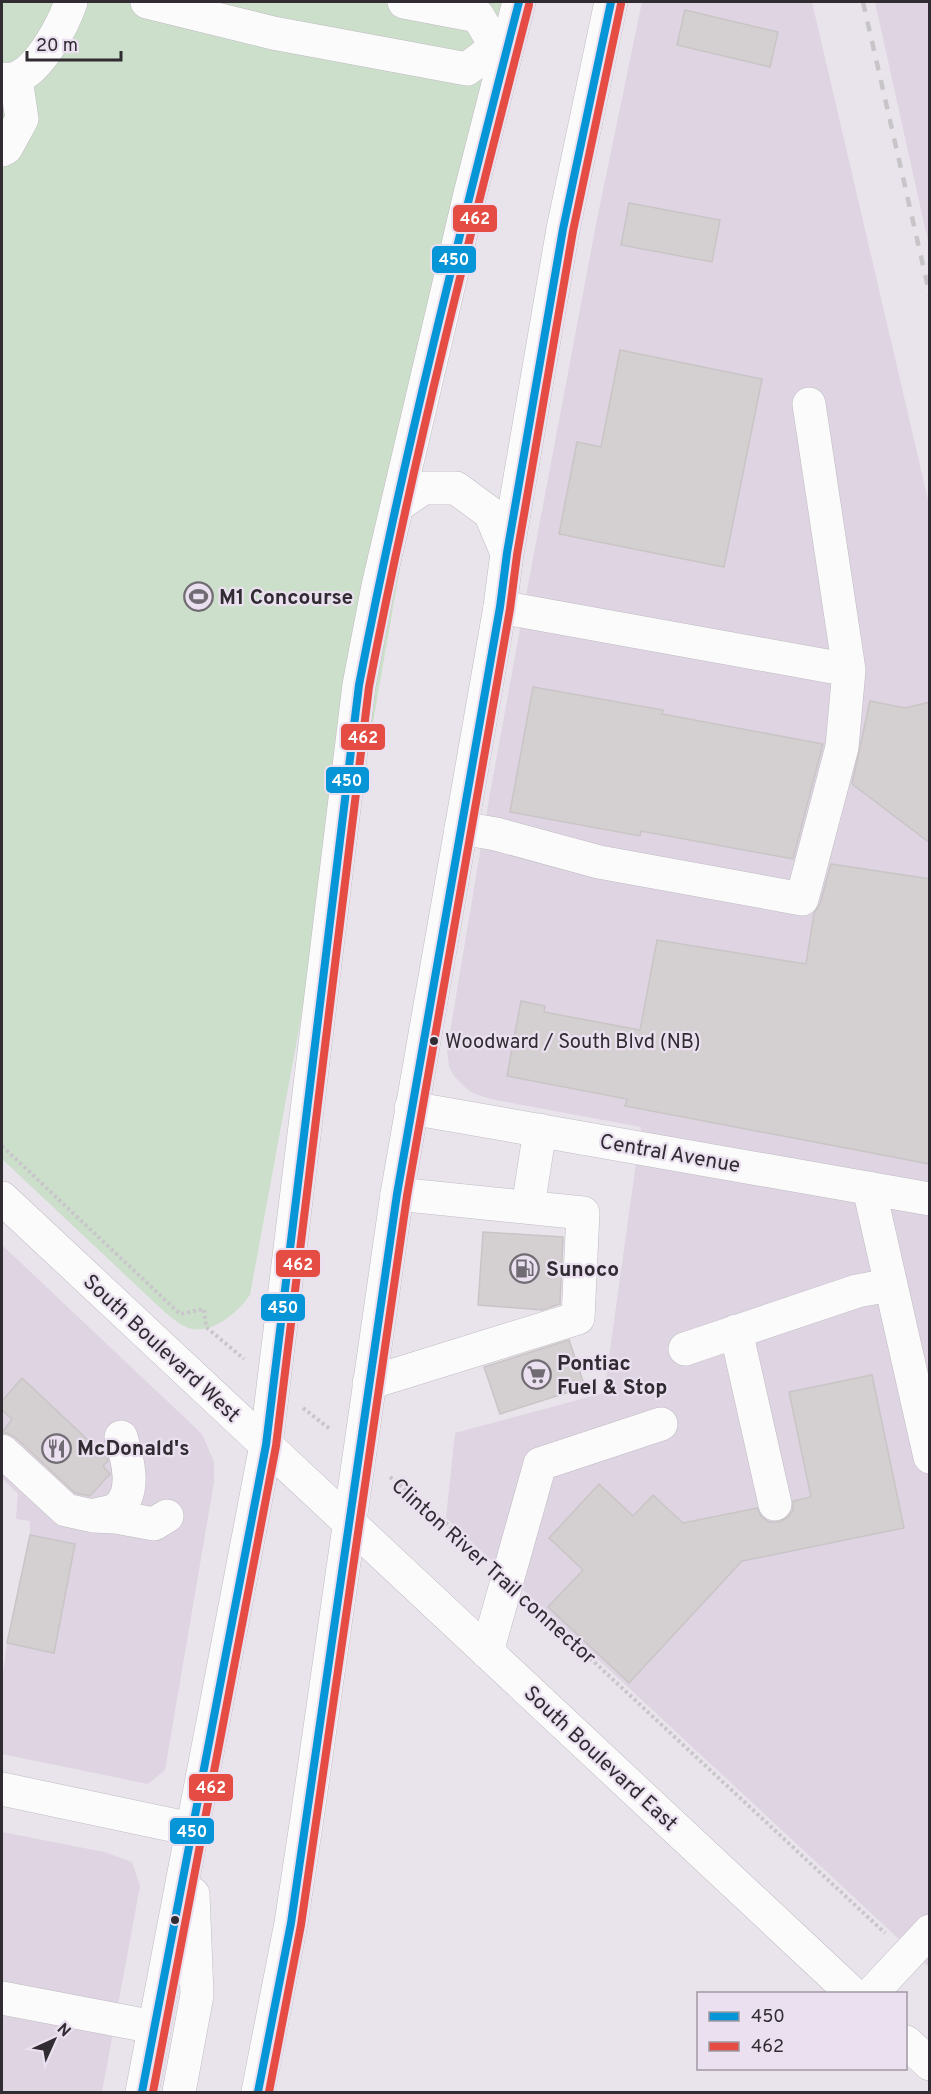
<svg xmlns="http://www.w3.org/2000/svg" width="931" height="2094" viewBox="0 0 931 2094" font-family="Overpass,sans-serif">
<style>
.built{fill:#ded4e2}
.green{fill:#ccdfca}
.building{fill:#d4cfd1;stroke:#c9c5c6;stroke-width:1.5}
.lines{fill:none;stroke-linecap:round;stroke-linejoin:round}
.minor-casing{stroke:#bfbbc2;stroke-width:34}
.major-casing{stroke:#bfbbc2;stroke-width:34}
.path{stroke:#c8c6ca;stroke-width:4;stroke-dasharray:3 3;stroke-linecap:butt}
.minor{stroke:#fcfbfc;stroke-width:33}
.major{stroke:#fcfbfc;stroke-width:33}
.rail{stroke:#c7c5c8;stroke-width:4.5;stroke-dasharray:10 10;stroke-linecap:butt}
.bus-1-casing{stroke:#eae0ef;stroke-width:12}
.bus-2-casing{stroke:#eae0ef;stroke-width:12}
.bus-1{stroke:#0696d7;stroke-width:8}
.bus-2{stroke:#e54c44;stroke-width:8}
.bus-dot{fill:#302c32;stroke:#eae0ef;stroke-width:2}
.labels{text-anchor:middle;stroke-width:4.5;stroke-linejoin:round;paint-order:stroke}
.bus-label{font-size:20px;fill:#302c32;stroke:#eae0ef;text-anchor:start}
.poi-label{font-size:21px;font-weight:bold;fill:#302c32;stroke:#eae0ef;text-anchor:start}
.street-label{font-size:21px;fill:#302c32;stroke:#eae0ef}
.line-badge{stroke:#eae0ef;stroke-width:2}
.badge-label{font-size:16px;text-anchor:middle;font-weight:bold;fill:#fff}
</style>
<rect width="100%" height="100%" fill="#e9e4ec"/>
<!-- built -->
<path class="built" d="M642,2H812L929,504V1967L446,1518L455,1433L604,1393L641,1127L491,1099L475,1094L468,1090L454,1076L449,1066L447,1050L489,799L531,569L597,219Z
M875,2H929V246Z
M2,1245L202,1434L214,1462V1482L165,1770L148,1784L2,1754V1682L7,1643L30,1535V1521L16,1519L18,1494L2,1478Z
M2,1832L104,1852L132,1862L140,1886L102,2092H2Z"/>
<!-- green -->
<path class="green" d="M2,2H508L436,361L354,832L310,969L250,1295C237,1314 206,1340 182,1325C173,1320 164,1311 156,1304L2,1159Z"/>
<!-- building -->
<path class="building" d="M685,10L778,32L770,67L677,45Z
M629,203L720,220L712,262L621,245Z
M620,350L762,379L724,567L559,534L577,442L601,447Z
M533,687L663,710L662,714L823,744L793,859L641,831L640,836L510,812Z
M870,701L905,708L930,702V843L852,784Z
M831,864L930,879V1164L625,1106L627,1099L507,1076L521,1001L545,1006L544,1012L640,1030L657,940L806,964L814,913L820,904Z
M483,1232L563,1237L560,1304L542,1310L478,1305Z
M569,1340L585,1387L500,1414L484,1367Z
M872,1375L904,1528L742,1561L629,1683L548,1607L583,1570L549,1538L599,1484L633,1516L653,1495L683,1523L757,1508L761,1516L769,1522H780L788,1517L793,1510V1501L811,1497L789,1392Z
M22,1378L107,1458L108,1461L103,1466L110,1474L90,1496L75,1493L15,1437L7,1433H2L12,1419L2,1410V1401Z
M30,1535L75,1544L54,1653L7,1643Z"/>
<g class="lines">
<defs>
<path id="minor" d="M147,2L273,33L467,69L496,47
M404,2L478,16L496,47L506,52
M2,79C6,79 12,80 16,78C40,69 63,25 71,2
M2,150L6,148L22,119L16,79
M500,607L849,670L809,404
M461,828L496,834L599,862L802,899L842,747L849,670
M411,1108L930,1199
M869,1188L930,1457
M2,1198L853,1994
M528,1207L540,1130
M736,1331L775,1504
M685,1349L857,1291L890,1285
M369,1383L578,1318L583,1213L397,1194
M2,1451L66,1510L93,1516L116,1517L154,1524L167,1516
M93,1516C100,1513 110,1513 116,1509C138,1494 127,1457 121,1437
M487,1652L540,1464L661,1424
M2,1789L191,1829
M871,1994L930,1931
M2,1998L154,2027
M906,2042L930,2064"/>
<path id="major" d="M397,506L423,488H456L490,513L507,553
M142,2092L266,1445L359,685L378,586L470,194L519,2
M179,2092L197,1995L193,1894
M258,2092L291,1923L307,1818L397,1194L500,607L507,553L563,229L611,2"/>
</defs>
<!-- minor casing -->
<use href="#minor" class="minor-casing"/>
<!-- major casing -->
<use href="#major" class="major-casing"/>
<!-- path -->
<path class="path" d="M2,1146L180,1314L204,1309L206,1327L244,1359
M303,1408L330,1429
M390,1477L443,1520L481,1557
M533,1605L885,1933"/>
<!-- minor -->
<use href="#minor" class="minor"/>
<!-- major -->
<use href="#major" class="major"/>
<!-- rail -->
<path class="rail" d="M863,2L930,296"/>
<defs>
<path id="bus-1" d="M142,2092L266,1445L359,685C403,456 461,228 519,2
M258,2092L291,1923L397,1194L500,607L507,553L563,229L611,2"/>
<path id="bus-2" d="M153,2092L276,1446L369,687C413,457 471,231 529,5
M269,2092L301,1925L407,1196L510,609L517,555L573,231L621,4"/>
</defs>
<!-- bus-1 casing -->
<use href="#bus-1" class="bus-1-casing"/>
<!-- bus-2 casing -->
<use href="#bus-2" class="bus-2-casing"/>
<!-- bus-1 -->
<use href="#bus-1" class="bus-1"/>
<!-- bus-2 -->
<use href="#bus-2" class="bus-2"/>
</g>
<!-- icons -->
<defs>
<symbol id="stadium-ring" viewBox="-11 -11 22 22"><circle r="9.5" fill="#eae0ef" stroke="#716c73" stroke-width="1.5"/><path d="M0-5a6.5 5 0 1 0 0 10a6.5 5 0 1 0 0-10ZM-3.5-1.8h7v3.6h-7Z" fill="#716c73"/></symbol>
<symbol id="fuel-ring" viewBox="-11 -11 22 22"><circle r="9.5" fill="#eae0ef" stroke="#716c73" stroke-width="1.5"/><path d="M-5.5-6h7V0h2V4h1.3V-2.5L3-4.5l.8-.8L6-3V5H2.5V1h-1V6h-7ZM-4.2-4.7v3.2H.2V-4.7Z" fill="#716c73"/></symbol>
<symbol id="supermarket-ring" viewBox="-11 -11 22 22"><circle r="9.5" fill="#eae0ef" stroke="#716c73" stroke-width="1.5"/><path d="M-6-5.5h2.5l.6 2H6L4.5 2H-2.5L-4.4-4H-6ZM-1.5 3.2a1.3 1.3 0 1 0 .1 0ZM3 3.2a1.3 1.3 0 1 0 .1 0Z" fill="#716c73"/></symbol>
<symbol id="restaurant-ring" viewBox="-11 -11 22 22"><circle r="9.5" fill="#eae0ef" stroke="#716c73" stroke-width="1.5"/><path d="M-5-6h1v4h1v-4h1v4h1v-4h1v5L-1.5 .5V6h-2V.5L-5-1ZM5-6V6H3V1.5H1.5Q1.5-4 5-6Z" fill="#716c73"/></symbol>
</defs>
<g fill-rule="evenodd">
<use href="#stadium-ring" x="182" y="580" width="33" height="33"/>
<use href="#fuel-ring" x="508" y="1252" width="33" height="33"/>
<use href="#supermarket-ring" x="520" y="1358" width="33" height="33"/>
<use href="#restaurant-ring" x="40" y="1432" width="33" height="33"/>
</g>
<!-- markers -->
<g class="bus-dot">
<circle cx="434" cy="1041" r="5"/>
<circle cx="175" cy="1920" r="5"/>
</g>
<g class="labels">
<!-- bus labels -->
<g class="bus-label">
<text x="445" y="1048">Woodward / South Blvd (NB)</text>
</g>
<!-- poi labels -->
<g class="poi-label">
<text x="219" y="604">M1 Concourse</text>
<text x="546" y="1276">Sunoco</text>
<text x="557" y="1370">Pontiac<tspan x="557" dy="24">Fuel &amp; Stop</tspan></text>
<text x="77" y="1455">McDonald's</text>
</g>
<!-- street labels -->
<g class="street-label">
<text transform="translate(670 1153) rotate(10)" y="7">Central Avenue</text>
<text transform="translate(162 1348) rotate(43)" y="7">South Boulevard West</text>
<text transform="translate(494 1571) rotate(42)" y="7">Clinton River Trail connector</text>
<text transform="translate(601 1758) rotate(43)" y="7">South Boulevard East</text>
</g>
</g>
<g class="line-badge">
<rect x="452" y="204" width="46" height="29" rx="6" fill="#e54c44"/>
<rect x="431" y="245" width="46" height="29" rx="6" fill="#0696d7"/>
<rect x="340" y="723" width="46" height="28" rx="6" fill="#e54c44"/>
<rect x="325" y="766" width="45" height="28" rx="6" fill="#0696d7"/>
<rect x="275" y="1249" width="46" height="29" rx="6" fill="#e54c44"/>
<rect x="260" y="1293" width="46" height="29" rx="6" fill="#0696d7"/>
<rect x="188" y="1773" width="46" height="29" rx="6" fill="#e54c44"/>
<rect x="169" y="1817" width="46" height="28" rx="6" fill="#0696d7"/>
</g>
<g class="badge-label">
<text x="475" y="224">462</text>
<text x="454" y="265">450</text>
<text x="363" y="743">462</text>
<text x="347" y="786">450</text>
<text x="298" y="1270">462</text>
<text x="283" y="1313">450</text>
<text x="211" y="1793">462</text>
<text x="192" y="1837">450</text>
</g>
<!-- border -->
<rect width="931" height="2094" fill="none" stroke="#302c32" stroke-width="6"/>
<!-- legend -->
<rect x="697" y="1992" width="210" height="78" fill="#eae0ef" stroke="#a098a3" stroke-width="1.5"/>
<rect x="709" y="2012" width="30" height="9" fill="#0696d7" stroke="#a098a3" stroke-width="1.5"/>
<text x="751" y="2022" font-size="18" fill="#302c32">450</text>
<rect x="709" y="2042" width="30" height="9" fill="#e54c44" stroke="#a098a3" stroke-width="1.5"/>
<text x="751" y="2052" font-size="18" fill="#302c32">462</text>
<!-- north arrow -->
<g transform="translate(54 2040) rotate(45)" stroke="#eae0ef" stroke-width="4.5" paint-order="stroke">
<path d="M0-4.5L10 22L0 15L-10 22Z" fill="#302c32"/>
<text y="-9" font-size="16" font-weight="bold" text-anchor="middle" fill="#302c32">N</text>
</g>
<!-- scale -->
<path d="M27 51v9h94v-9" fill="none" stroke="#302c32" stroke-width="3"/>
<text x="36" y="51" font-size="18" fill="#302c32" stroke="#eae0ef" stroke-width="4.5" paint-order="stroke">20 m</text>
</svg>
